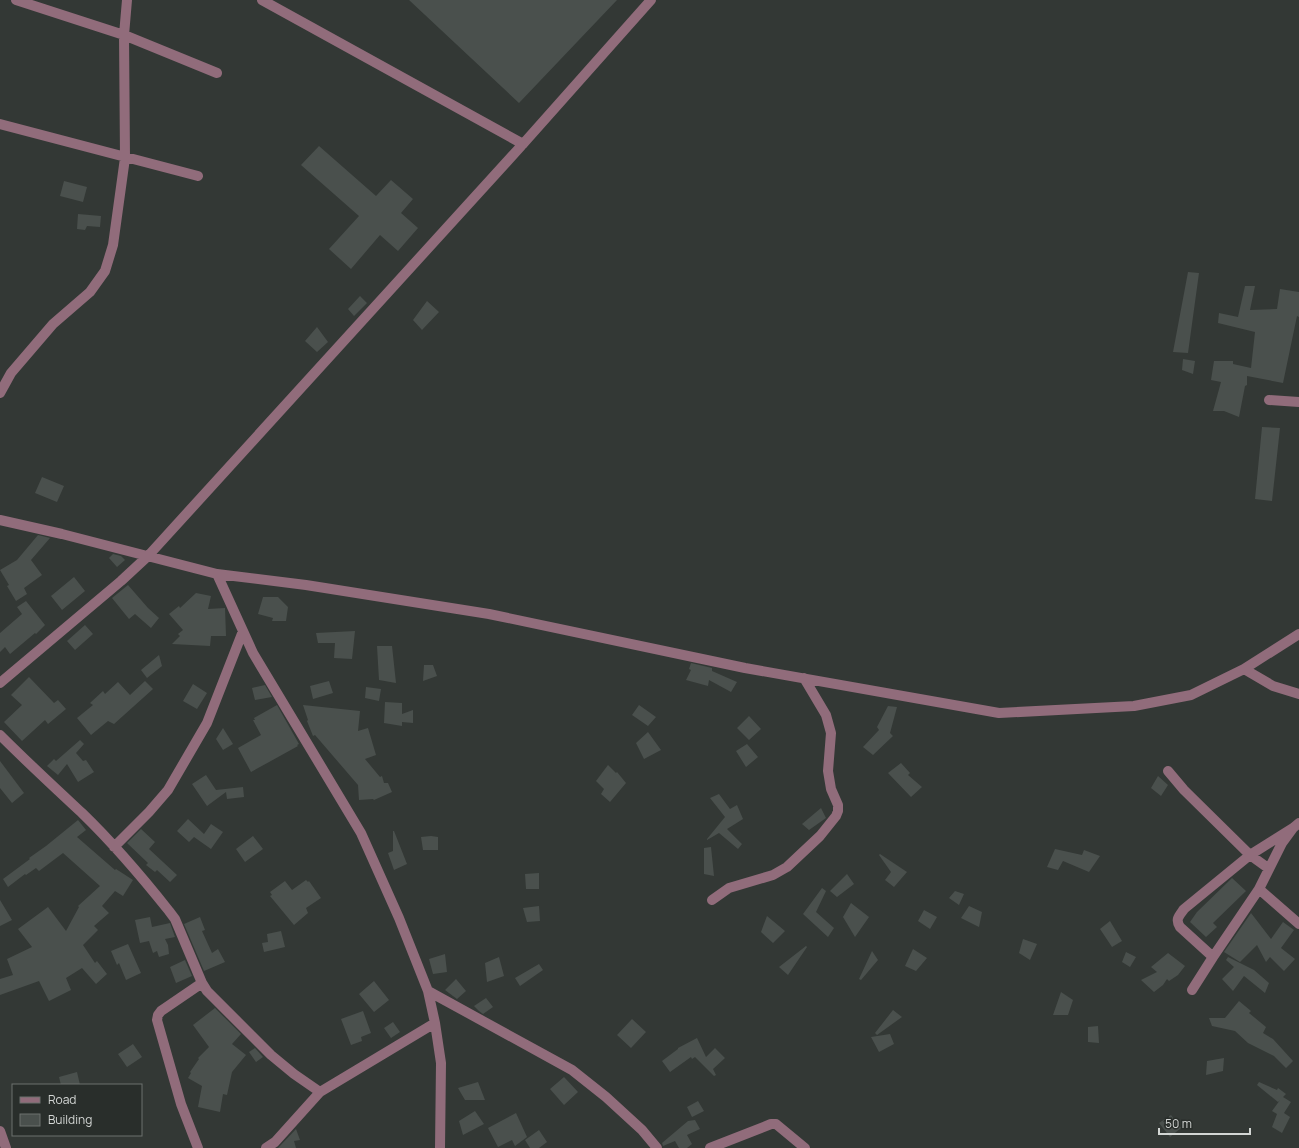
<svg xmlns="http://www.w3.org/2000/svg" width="1299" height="1148" viewBox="0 0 1299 1148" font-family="Manrope,sans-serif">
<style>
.building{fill:#4a504d}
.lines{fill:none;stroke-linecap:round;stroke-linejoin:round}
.minor{stroke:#916c7b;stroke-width:10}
</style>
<rect width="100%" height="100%" fill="#333835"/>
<!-- building -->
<path class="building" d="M409,0H617L519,103Z
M319,146L376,196L391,180L413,199L401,213L418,228L398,251L380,235L351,269L329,249L359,216L301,165Z
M64,181L87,187L83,202L60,196Z
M78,214L101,216L100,227L87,226L85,230L77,229Z
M1188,272L1199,273L1188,353L1173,352Z
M1245,286H1255L1250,310L1277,309L1280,289L1299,292V317L1297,316L1283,383L1247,376V385L1245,386L1239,417L1224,411H1213L1221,382L1211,380L1214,361H1233V364L1251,368L1255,332L1218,323L1219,313L1238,317Z
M360,296L367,303L354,316L348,309Z
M427,301L439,312L422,330L413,320Z
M317,327L328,342L317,352L305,341Z
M1183,359L1195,361L1193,374L1182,370Z
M1262,427L1280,428L1272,501L1255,499Z
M42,477L64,486L57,502L35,493Z
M38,535L50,538L31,560L42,575L24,588L27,594L16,601L7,586L9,585L0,570L17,560Z
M113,554L121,556L125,560L117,567L109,558Z
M74,577L85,591L62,610L51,596Z
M128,585L148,608L159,618L151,628L135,614L129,619L112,598Z
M196,593L211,596L208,609L225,608L226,636H211L210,646L172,644L180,636L178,634L183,630L169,614L179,606L180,608Z
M263,597H278L288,607L286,621H272L273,618L258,614Z
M26,601L45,625L36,634L35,633L10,654L5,647L0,652V633L22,614L17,607Z
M85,625L93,634L75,650L67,641Z
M355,631L352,659L334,658L335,643H318L316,633Z
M377,646H392L396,683L379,680Z
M159,655L162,666L147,678L141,670Z
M691,663L712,668V671L737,682L731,692L709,680L708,686L686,680L691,670L689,669Z
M424,665H433L437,676L423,681Z
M29,677L54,703L58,700L66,709L48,724L45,720L22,741L4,722L22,705L11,695Z
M145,681L153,689L114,724L108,721L91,735L77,718L93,705L90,703L103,691L105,694L118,682L130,695Z
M329,681L333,693L313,699L310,686Z
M193,684L207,693L197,709L183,701Z
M265,685L272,697L255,700L252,688Z
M366,687L381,689L379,701L365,698Z
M385,702L402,703V714L413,710V723L402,722V726L384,723Z
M277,705L299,744L297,745L298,746L251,772L238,748L261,735L253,720H255L254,718Z
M303,705L360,711L358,731L368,728L376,755L365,759L380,777L382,776L384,783H388L392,792L374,800L373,799L359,800L358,785L315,735L313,736L307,721L308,720Z
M639,705L656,717L648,726L632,715Z
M888,706L897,707L890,733L893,736L873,755L863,747L879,730L877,727Z
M749,716L761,729L749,740L737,728Z
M223,728L233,744L223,750L216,739Z
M648,732L661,750L644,759L636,743Z
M80,740L84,744L76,753L83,761L86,760L94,772L78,782L67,764L58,775L47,766L54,759L56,761Z
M747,744L758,757L746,767L736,751Z
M0,761L24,793L12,803L0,788Z
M901,763L910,773L908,775L922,787L911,797L888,773Z
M608,765L616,773L617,772L626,783L610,802L601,794L604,789L596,781Z
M206,775L216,790L243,787L244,797L227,799L226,792L207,806L192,784Z
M1158,776L1168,785L1161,796L1151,788Z
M719,794L730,809L737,805L743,819L727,829L742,844L738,849L719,833L707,840V839L725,817L710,798Z
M821,808L826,818L809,830L802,824Z
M188,819L204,834L211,824L223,832L211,849L194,837L189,842L177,831Z
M78,820L86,830L77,837L115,870L116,869L133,880L123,896L115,891L102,906L109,913L94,926L98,930L83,945L95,963L97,961L107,974L96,984L82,968L66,978L71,990L49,1001L39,981L0,995V979L13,975L7,959L32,947L18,929L48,907L66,931L79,907L78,906L100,886L63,853L39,871L36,868L26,875L25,874L8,887L3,879L30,859L29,858L46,846Z
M141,829L155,842L149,849L177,875L170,882L157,870L155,872L146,865L148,863L127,843Z
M393,831H394L407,864L394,870L388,853L393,851Z
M253,836L263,849L245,862L236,849Z
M431,836L438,837V850H423L421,837Z
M711,847L714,876L704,874V848Z
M1055,849L1082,855L1084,850L1100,856L1089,872L1063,861L1058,870L1047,867Z
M880,854L907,872L894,887L885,880L891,872L879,855Z
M539,873V889H526L525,874Z
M847,874L854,884L837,897L830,891Z
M1232,878L1246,891L1213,923L1217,927L1206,937L1190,922L1197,912Z
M306,880L308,882L309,881L321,898L306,908L308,913L294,925L270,896L272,895L270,892L285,881L292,890Z
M822,888L826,891L816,912L834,928L828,937L803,914Z
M955,891L964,894L959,905L949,898Z
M0,900L12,920L0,926Z
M851,903L869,917L855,937L843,917Z
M539,906L540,921L527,922L523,908Z
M969,906L982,912L979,927L961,918Z
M924,910L937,917L930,929L918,921Z
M1251,913L1271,939L1283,922L1294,930L1281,948L1295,959L1284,971L1270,957L1266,962L1257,945L1240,962L1224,952Z
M767,916L785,931L773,943L761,932Z
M150,917L152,927L170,923L175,937L165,939L168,945L169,954L159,957L157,951L153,953L149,941L140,943L135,920Z
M200,917L205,930L202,931L212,953L218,949L225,962L204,971L184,924Z
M1110,921L1122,941L1112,947L1100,929Z
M281,931L285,947L264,952L262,943L268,942L267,934Z
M1023,939L1037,944L1030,960L1019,953Z
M128,944L141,973L126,980L119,963L117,965L111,951Z
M806,946L807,947L788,975L779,967Z
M913,949L927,958L916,971L905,966Z
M872,951L878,960L861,980L859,979Z
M1126,952L1136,957L1130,967L1122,962Z
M1168,953L1185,966L1178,975L1169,981L1167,979L1163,985L1154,992L1141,980L1157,972L1151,967Z
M445,954L447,972L433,974L429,959Z
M499,957L504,976L487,982L485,963Z
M1228,957L1254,970L1269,983L1265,993L1244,976L1233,991L1222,979L1234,967L1226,960Z
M185,960L192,976L176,983L170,967Z
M539,964L543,970L520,986L515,978Z
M456,979L466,991L457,999L445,990Z
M374,981L389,1000L374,1012L359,994Z
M1061,992L1073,1000L1068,1015H1053Z
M486,998L493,1007L483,1014L479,1011L474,1006Z
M1239,1001L1251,1011L1249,1013L1266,1027L1263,1033L1273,1039L1293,1061L1286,1068L1274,1056L1248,1043L1235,1031L1212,1026L1209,1018H1225Z
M215,1008L241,1034L232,1044L246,1055L232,1072L227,1095L223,1094L220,1112L198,1107L202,1086L188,1078L191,1073L190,1072L199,1059L198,1058L209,1047L193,1025Z
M893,1010L902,1017L877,1035L875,1033Z
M363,1011L371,1033L361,1037L362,1041L351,1045L341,1019Z
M632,1019L646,1032L631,1048L617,1035Z
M393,1022L400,1032L391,1038L384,1028Z
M1098,1026L1099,1043L1088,1042V1027Z
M890,1034L894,1044L879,1052L871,1037Z
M697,1038L706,1057L715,1048L725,1058L713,1069L716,1075L714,1076L695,1057L692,1059L691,1057L670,1072L662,1061L678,1049V1048Z
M133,1044L142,1057L127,1067L118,1054Z
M255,1048L263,1057L256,1062L249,1052Z
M1224,1058L1223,1071L1206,1075L1207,1061Z
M77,1072L80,1085H61L59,1077Z
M564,1077L578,1092L564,1105L550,1089Z
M478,1082L485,1100H465L458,1088Z
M1259,1082L1277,1090L1278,1088L1286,1094L1283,1097L1291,1102L1284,1113L1290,1117L1282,1133L1272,1127L1277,1114L1272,1111L1280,1100L1278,1102L1257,1085Z
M698,1101L704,1111L692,1117L687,1107Z
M475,1111L484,1124L463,1135L459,1121Z
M516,1113L527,1137L515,1146L512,1140L498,1147L488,1128Z
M1171,1115L1181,1128L1170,1137L1159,1123Z
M695,1120L700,1129L687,1135L692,1144L687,1148H679L675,1141L663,1146L662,1143L688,1121Z
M296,1129L300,1140L294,1141L296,1148H278Z
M539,1130L547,1142L539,1148H530L525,1140Z"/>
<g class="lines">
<!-- minor -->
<path class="minor" d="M16,0L124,35L217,73
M262,0L523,144
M0,124L198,176
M0,393L11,373L53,324L90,292L105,271L113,245L125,158L124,35L127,0
M1269,400L1299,402
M0,520L62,534L217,574L306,585L489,614L745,668L999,713L1134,706L1191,695L1244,669L1299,634
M217,574L253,653L361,833L399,918L428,991L435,1023L441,1063L440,1148
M1244,669L1273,686L1299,694
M0,683L121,581L148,556L523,144L651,0
M0,735C27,762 54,787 82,813C113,843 142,877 169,911L175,919L202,983L207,991L271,1055L294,1074L320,1092L435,1023
M1168,771L1184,790L1250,855L1268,868
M114,847L149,812L168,790L207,723L243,631
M1259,889L1299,924
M712,900L729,888L773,875L787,867L820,836L836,816L838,811V805L831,789L828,771L831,733L826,715L804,678
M1213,957L1180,927C1175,919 1179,916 1184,909L1250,855L1293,828
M1192,990L1213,957L1259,889L1282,843L1293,828L1299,823
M428,991L572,1070L606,1097L642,1130L657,1148
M0,1131L6,1148
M198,1148L181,1104L157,1020L158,1015L161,1011L202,983
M266,1148L275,1142L320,1092
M710,1148L771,1124H776L805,1148"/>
</g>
<!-- legend -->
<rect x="12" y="1084" width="130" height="52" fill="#292e2b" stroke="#6d716f"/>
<rect x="20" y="1097" width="20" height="6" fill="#916c7b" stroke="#6d716f"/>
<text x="48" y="1104" font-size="12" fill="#d3d6d4">Road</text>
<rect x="20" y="1114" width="20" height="12" fill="#4a504d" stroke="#6d716f"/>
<text x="48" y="1124" font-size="12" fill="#d3d6d4">Building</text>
<!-- scale -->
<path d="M1159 1128v6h91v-6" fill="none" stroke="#d3d6d4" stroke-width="2"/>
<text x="1165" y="1128" font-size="12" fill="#d3d6d4" stroke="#292e2b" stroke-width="3" paint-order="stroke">50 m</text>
</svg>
